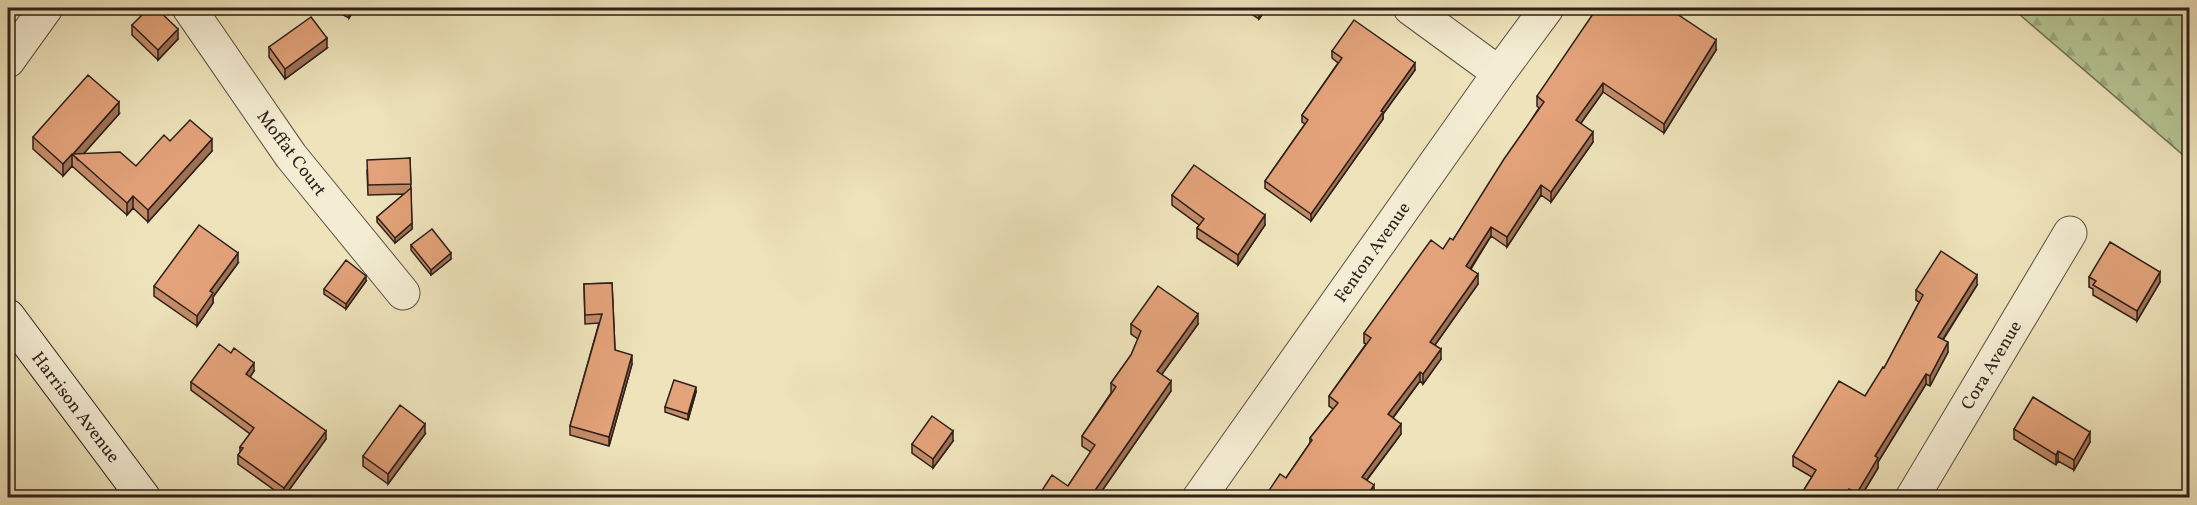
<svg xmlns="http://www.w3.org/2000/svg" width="2197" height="505" viewBox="0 0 2197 505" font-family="Vollkorn,serif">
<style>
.forest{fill:url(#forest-firs);stroke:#717256;stroke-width:1.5}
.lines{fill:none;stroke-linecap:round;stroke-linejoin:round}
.minor-casing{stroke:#5d5042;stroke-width:35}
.secondary-casing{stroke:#2d1f19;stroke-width:35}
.minor{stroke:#f4edd3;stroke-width:33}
.secondary{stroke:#f4edd3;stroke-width:33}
.wall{fill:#c38b68;stroke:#2d1f19;stroke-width:1.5}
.shaded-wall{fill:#9f7155;stroke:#2d1f19;stroke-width:1.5}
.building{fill:#e3a279;stroke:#2d1f19;stroke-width:1.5}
.labels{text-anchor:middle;stroke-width:5;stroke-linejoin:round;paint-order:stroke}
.street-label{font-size:18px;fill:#2d1f19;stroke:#f4edd3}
</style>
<defs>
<pattern id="forest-firs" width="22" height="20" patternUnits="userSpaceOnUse" patternTransform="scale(1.5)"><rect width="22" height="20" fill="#b5c493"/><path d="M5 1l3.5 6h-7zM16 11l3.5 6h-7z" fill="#9ca87e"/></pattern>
</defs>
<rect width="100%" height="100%" fill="#eee3bb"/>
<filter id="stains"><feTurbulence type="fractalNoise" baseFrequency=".00333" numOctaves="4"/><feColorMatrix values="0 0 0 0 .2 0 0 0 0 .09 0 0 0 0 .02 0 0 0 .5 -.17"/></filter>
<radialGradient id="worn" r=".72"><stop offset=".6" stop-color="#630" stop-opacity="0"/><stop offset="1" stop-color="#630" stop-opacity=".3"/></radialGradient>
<!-- forest -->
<path class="forest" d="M2012,8H2189V160Z"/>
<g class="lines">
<defs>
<path id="minor" d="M189,8L291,156L403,293
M1410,8L1499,73
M8,61L46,8
M1199,498L1499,73L1547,8
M1912,498L2070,233"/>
<path id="secondary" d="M8,316L144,498"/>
</defs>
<!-- minor casing -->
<use href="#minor" class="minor-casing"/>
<!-- secondary casing -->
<use href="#secondary" class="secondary-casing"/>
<!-- minor -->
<use href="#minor" class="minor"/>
<!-- secondary -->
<use href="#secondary" class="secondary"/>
</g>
<!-- wall -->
<path class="wall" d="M330,8H355L349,18Z
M1242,8H1267L1259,19Z
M132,25L178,39L158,60L132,35Z
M269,47L327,48L285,79L269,57Z
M1716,50L1664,133L1603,92L1581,123L1593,142L1551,202L1541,195L1507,247L1491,236L1471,269L1478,284L1435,345L1441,359L1423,384L1420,381L1393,418L1401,434L1367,480L1374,495L1373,498H1266V495L1286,478L1310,443V438L1333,409L1329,406V396L1366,344L1364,343V333L1443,249L1453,240L1539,108L1537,106V96Z
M1332,51L1415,70L1383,114V119L1311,221L1265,188V181L1305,124L1302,122V115L1338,63L1332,58Z
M119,114L84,153L136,166L170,141L212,151L148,222L133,208L127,215L72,166L63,176L33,149V137Z
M410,158L412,229L395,243L377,222V217L404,194L368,195L367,170Z
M1172,195L1265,225L1238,265L1197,238V228L1199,225L1172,205Z
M411,245L451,259L431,275L411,250Z
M238,263L213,297V303L197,326L154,296V286Z
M2089,277L2160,282L2137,321L2093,295V289L2089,287Z
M366,281L346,309L324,294V289Z
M612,283L615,350L632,364L609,446L570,435V426L599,323L585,324L584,284Z
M1977,285L1943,340L1948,352L1930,386L1926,384L1878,462V468L1860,498H1799L1812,477L1793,466V456L1865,396L1884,368L1919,302L1916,300V290Z
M1131,324H1198L1162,374L1171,391L1097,498H1037L1068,486L1091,452L1082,446V436L1111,393V383L1131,355L1138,339L1131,334Z
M254,371L250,377L326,439L284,497L238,464V455L240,453V447L250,434L191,390V382Z
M696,392L688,420L665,412V407Z
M2014,429L2090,442L2074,470L2058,461L2056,465L2014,439Z
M425,434L388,484L363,466V456Z
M953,441L933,468L912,453V444Z"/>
<!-- shaded-wall -->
<path class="shaded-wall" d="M352,8H355L349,18V13Z
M1260,8H1267L1259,19V9Z
M178,29V39L158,60V50Z
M327,38V48L285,79V69Z
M1716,40V50L1664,133V124Z
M1415,63V70L1383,114V119L1311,221V214L1381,111Z
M1603,83V92L1576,130V120Z
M119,102V114L78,160L73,154Z
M1593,132V142L1551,202V192Z
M212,139V151L148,222V210Z
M72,154V166L63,176V164Z
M1541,185V195L1507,247V237Z
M133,196V208L127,215V203Z
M1265,215V225L1238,265V255Z
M412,223V229L395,243V238Z
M1491,227V236L1466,275V266Z
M238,253V263L213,297V303L197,326V316L210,291Z
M451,253V259L431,275V270Z
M2160,272V282L2137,321V311Z
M1478,274V284L1430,352V342Z
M1977,275V285L1938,347V337Z
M366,276V281L346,309V304Z
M1198,314V324L1157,381V371Z
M1948,342V352L1930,386V376Z
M1441,349V359L1423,384V374Z
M632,355V364L609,446V437Z
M254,363V371L246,383V374Z
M1420,372V381L1388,424V414Z
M1926,374V384L1878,462V468L1860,498H1857V493L1875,456Z
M1171,381V391L1097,498H1091V496Z
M696,387V392L688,420V414Z
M425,424V434L388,484V474Z
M1401,424V434L1362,486V477Z
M326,431V439L284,497V488Z
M953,431V441L933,468V459Z
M2090,432V442L2074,470V460Z
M2058,451V461L2056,465V455Z
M1374,485V495L1373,498H1366Z
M1849,489V498H1843Z"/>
<!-- building -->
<path class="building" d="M149,8H156L178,29L158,50L132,25Z
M339,8H352L349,13Z
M1597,8H1668L1716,40L1664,124L1603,83L1576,120L1593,132L1551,192L1541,185L1507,237L1491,227L1466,266L1478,274L1430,342L1441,349L1423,374L1420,372L1388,414L1401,424L1362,477L1374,485L1366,498H1350L1341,491L1337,498H1270L1266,495L1280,474L1286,478L1312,440L1310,438L1338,403L1329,396L1371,338L1364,333L1431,240L1443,249L1450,238L1453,240L1504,159L1544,102L1537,96Z
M311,17L327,38L285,69L269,47Z
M1354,20L1415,63L1381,111L1383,112L1311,214L1265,181L1308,120L1302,115L1342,58L1332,51Z
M88,75L119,102L73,154L120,152L136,166L164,135L170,141L190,120L212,139L148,210L133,196L127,203L72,154L63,164L33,137Z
M410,158L411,184L368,185L367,160Z
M1194,165L1265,215L1238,255L1197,228L1204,219L1172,195Z
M411,188L412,223L395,238L377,217Z
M199,225L238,253L210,291L213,293L197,316L154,286Z
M432,229L451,253L431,270L411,245Z
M2110,242L2160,272L2137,311L2093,285L2096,281L2089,277Z
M1941,251L1977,275L1938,337L1948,342L1930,376L1926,374L1875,456L1878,458L1857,493L1849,489L1843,498H1799L1816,470L1793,456L1839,381L1865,396L1883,367L1884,368L1923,295L1916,290Z
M346,260L366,276L346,304L324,289Z
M612,283L615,350L632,355L609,437L570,426L602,314L585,315L584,284Z
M1158,286L1198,314L1157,371L1171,381L1091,496L1094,498H1037L1052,475L1068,486L1095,445L1082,436L1116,387L1111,383L1131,355L1141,331L1131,324Z
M219,344L231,353L234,348L254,363L246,374L326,431L284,488L238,455L243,448L240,447L254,428L191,382Z
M674,380L696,387L688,414L665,407Z
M2033,397L2090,432L2074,460L2058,451L2056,455L2014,429Z
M400,405L425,424L388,474L363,456Z
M932,416L953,431L933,459L912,444Z
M1995,491L2006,498H1991Z"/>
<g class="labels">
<!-- street labels -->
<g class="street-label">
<text transform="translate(292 153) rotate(53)" y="6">Moffat Court</text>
<text transform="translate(1372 252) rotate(-55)" y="6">Fenton Avenue</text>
<text transform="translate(1991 365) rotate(-59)" y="6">Cora Avenue</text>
<text transform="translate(76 407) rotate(53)" y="6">Harrison Avenue</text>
</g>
</g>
<!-- margin -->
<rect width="2197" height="505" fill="none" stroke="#eee3bb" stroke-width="30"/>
<rect x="9" y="9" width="2179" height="487" fill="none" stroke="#2d1f19" stroke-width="3"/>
<rect x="15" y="15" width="2167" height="475" fill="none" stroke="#2d1f19" stroke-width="1.5"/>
<rect width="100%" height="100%" filter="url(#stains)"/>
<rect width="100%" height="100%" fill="url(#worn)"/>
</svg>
